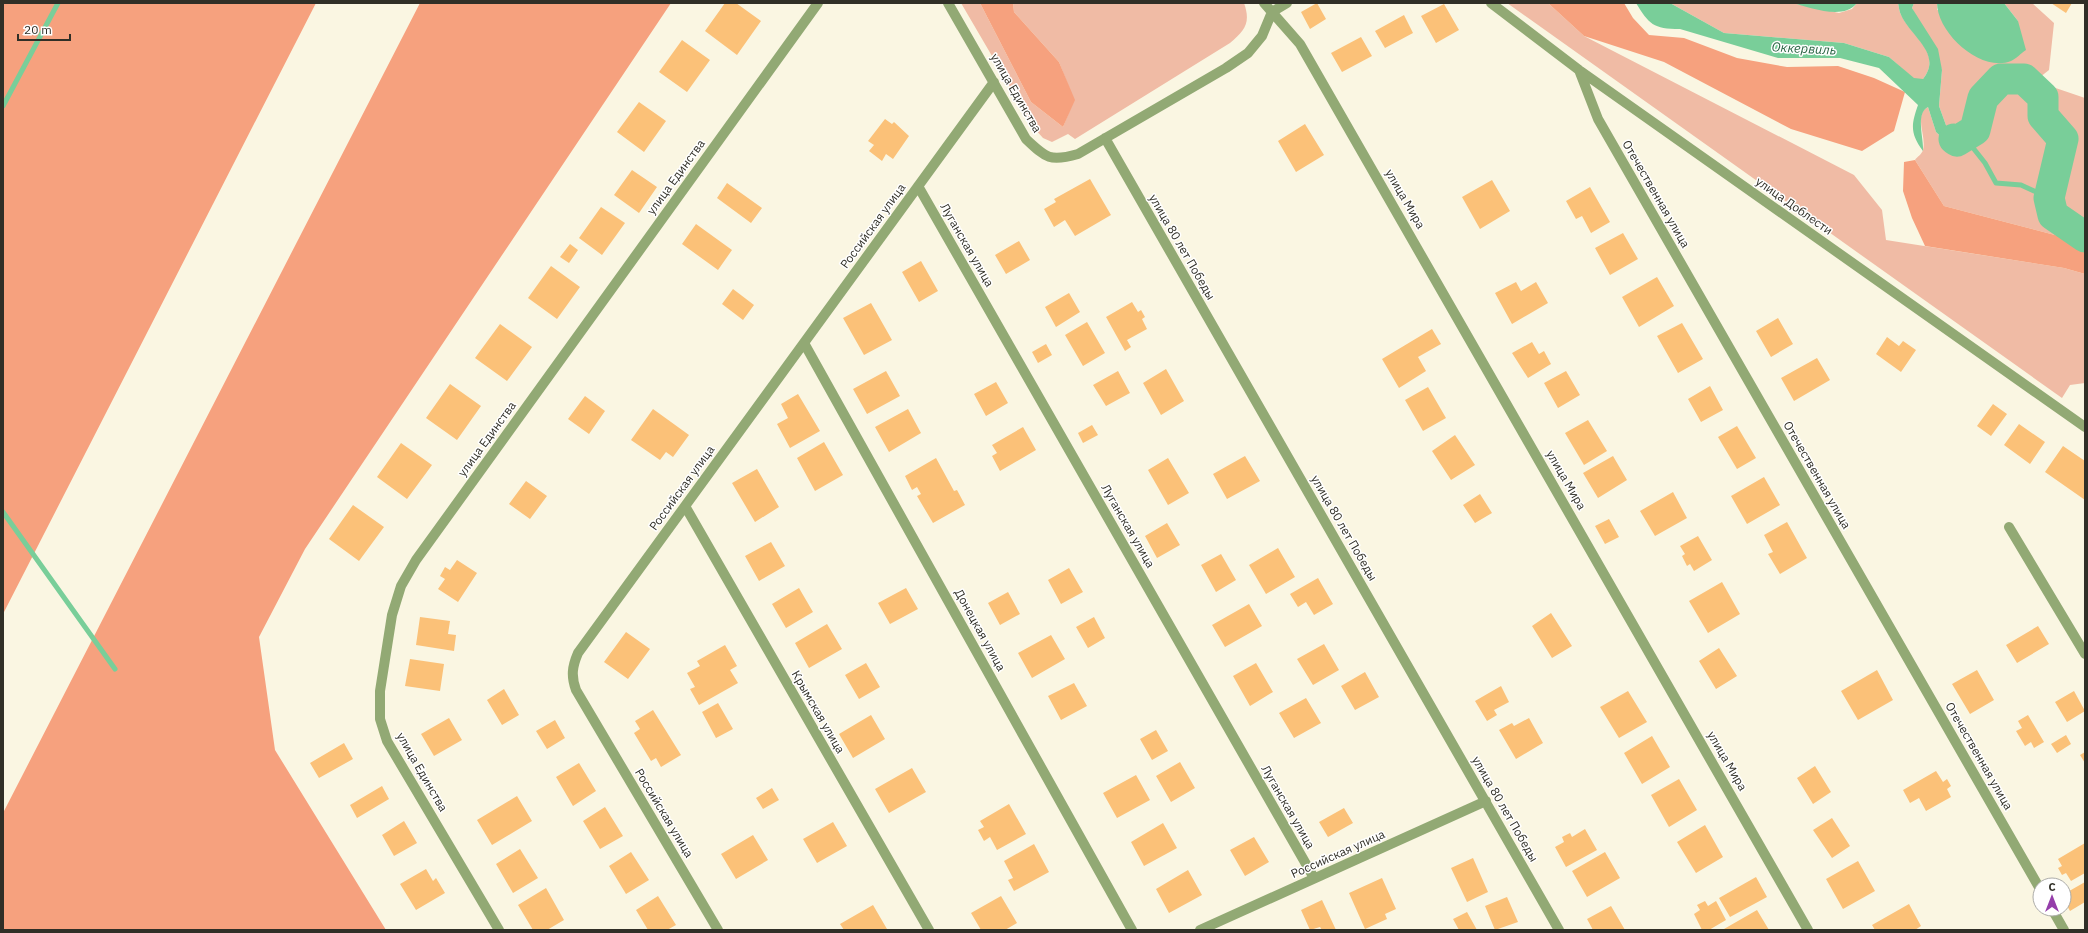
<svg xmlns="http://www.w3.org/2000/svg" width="2088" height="933" viewBox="0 0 2088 933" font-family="'IBM Plex Sans',sans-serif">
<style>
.green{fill:#f0bba5}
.forest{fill:#f6a17e}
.water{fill:#79ce99}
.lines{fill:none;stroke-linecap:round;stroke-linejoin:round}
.stream{stroke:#79ce99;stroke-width:5}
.river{stroke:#79ce99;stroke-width:31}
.building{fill:#fbc178}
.minor{stroke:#92a974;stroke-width:10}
.labels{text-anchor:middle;stroke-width:3;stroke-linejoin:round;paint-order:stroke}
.street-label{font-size:12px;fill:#302f27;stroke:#fff}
.water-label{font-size:13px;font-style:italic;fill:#266240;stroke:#fff}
</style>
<rect width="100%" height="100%" fill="#faf6e2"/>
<!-- green -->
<path class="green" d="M961,3H980L1031,102L1063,127L1074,100L1059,62L1014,12L1013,3H1244C1251,23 1245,30 1230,43L1075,139L1068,134L1052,142L1043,138L1034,128Z
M1507,3H1548L1584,36L1854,175L1882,210L1886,240L2064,268L2085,274V383L2070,385L2062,398Z
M1670,3H1792L1839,13L1852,9L1857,3H1898C1899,7 1899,11 1901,15C1912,37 1943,53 1923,79H1914L1889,57L1844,43L1724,33Z
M1914,3H1937V10L2018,21L2004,3H2032L2054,23L2049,70L2035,81L2085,98V245L2074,240L1944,206L1915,160C1917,157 1922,154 1923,150C1927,136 1913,115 1928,107L1936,132L1952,147L1971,120L1955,131L1947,128L1939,106L1942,70L1912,8Z"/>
<!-- forest -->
<path class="forest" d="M3,3H316L3,614Z
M420,3H671L305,549L259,637L275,750L386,930H3V813Z
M980,3H1013L1014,12L1059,62L1075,100L1063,127L1031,102Z
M1548,3H1624L1633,18L1649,35L1684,38L1737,58L1787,67L1838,66L1874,78L1905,92L1894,131L1862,151L1791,129L1664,62L1584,36Z
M1915,160L1944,206L2074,240L2085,245V274L2064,268L1925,246L1912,218L1903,191L1904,162Z"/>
<!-- water -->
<path class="water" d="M1636,3H1670L1724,33L1844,43L1889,57L1914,78L1923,79C1943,54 1911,37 1901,15C1899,11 1899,7 1898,3H1914L1912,8L1938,49L1942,70L1939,106L1947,128L1955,131L1971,120L1973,111L1981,114L1982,135L1962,150L1952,147L1936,132L1928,107C1915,114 1924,138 1923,151C1910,133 1911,125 1918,105L1879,68L1840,58H1778L1680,29C1653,29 1649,24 1636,3Z
M1792,3H1857C1843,21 1810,7 1792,3Z
M1937,3H2004L2018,21L2026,50C2021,53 2016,59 2011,61C1981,73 1937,33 1937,3Z"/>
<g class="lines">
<!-- stream -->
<path class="stream" d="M3,106L58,3
M1966,139L1985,163L1996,183L2021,185L2049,198
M3,512L115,669"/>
<!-- river -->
<path class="river" d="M1954,139L1957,141L1975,130L1983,98L2001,79H2024L2043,97V116L2063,139L2049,198L2053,215L2085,237"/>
</g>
<!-- building -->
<path class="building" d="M725,3H736L761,21L737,55L705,31Z
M1317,3L1326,19L1310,29L1301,12Z
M2051,3H2072L2066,13Z
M1444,4L1459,30L1436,43L1421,16Z
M1404,15L1413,33L1385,48L1375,31Z
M1361,37L1372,56L1342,72L1331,53Z
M682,40L710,60L687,92L659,72Z
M639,102L666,121L644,152L617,132Z
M885,119L892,124L894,122L909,136L893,159L886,154L882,161L869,151L874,145L868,141Z
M1305,124L1324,155L1296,172L1278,141Z
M632,170L657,187L639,213L614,195Z
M1090,179L1111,215L1075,236L1065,220L1054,227L1044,209L1056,202L1054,199Z
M1492,180L1510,211L1480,229L1462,197Z
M727,183L762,208L751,223L717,198Z
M1590,187L1610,222L1591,233L1582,216L1576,219L1566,201Z
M601,207L625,223L602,255L579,238Z
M696,224L732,250L718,270L682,244Z
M1623,233L1638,259L1610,275L1595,248Z
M1019,241L1030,260L1006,274L995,255Z
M570,244L578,250L569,263L560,257Z
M921,261L938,291L919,302L902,272Z
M551,266L580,287L557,319L528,298Z
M1657,277L1674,306L1639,327L1622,297Z
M1516,282L1521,291L1536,282L1548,303L1512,324L1495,293Z
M733,289L754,305L743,320L722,304Z
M1069,293L1080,312L1056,327L1045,307Z
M1132,302L1138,312L1141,310L1145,317L1142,319L1147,329L1127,340L1131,347L1125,351L1106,317Z
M871,303L892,340L864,355L843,318Z
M1778,318L1793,344L1771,357L1756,331Z
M1087,322L1105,353L1083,366L1065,335Z
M1682,323L1703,359L1678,373L1657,336Z
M500,324L532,347L507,381L475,358Z
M1432,329L1441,344L1418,357L1426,371L1399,388L1382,359Z
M1887,337L1899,346L1903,341L1916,350L1901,372L1876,354Z
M1532,342L1539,354L1544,351L1551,364L1528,378L1512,353Z
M1046,344L1052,355L1038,363L1032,352Z
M1817,358L1830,380L1794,401L1781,378Z
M1166,369L1184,401L1161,415L1143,383Z
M886,371L900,396L867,414L853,389Z
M1118,371L1130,393L1106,406L1093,385Z
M1566,371L1580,395L1558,408L1544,383Z
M996,382L1008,403L986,416L974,394Z
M450,384L481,406L457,440L426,418Z
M1710,386L1723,410L1701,422L1688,399Z
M1428,387L1446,418L1423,431L1405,400Z
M798,394L820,431L790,448L777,424L788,418L781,404Z
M585,396L605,411L589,434L568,419Z
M1993,404L2007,414L1991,436L1977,426Z
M653,409L689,435L673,457L666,452L660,460L631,440Z
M908,409L921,433L889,452L875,427Z
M1588,420L1607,451L1584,465L1565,433Z
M2019,424L2045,442L2030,464L2004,445Z
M1092,425L1098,435L1083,443L1078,433Z
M1737,426L1756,458L1737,469L1718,437Z
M1023,427L1036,450L1000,471L992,456L997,453L992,445Z
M1455,435L1475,465L1451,480L1432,451Z
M824,442L843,475L815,491L797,458Z
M401,443L432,465L407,499L377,477Z
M2063,446L2085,461V500L2045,472Z
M1245,456L1260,481L1227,499L1213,474Z
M1613,456L1627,480L1598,498L1583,473Z
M936,458L954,491L957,490L965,505L933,523L917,496L921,494L917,487L912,490L905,476Z
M1168,458L1189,493L1168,505L1148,470Z
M757,469L779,507L755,522L732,483Z
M1764,477L1780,505L1747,524L1731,496Z
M526,481L547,496L530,519L509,504Z
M1673,492L1687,518L1655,536L1640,511Z
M1480,494L1492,513L1475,523L1463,505Z
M353,505L384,527L359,561L329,539Z
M1609,519L1619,537L1605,544L1595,526Z
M1787,522L1807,558L1780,574L1768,554L1773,552L1764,535Z
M1167,523L1180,545L1157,558L1145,536Z
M1698,536L1712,560L1694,571L1690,564L1687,566L1682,556L1685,554L1680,546Z
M771,542L785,566L759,581L745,556Z
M1278,548L1295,577L1266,594L1249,565Z
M1221,554L1236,580L1216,592L1201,565Z
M457,560L477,573L458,602L438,589L445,579L440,576L445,567L450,570Z
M1069,568L1083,592L1061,604L1048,580Z
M1318,578L1333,604L1314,615L1306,602L1298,607L1290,594Z
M1722,582L1740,614L1708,633L1689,601Z
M799,588L813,612L786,628L772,604Z
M906,588L918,609L890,624L878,603Z
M1008,592L1020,614L1000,625L988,603Z
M1249,604L1262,626L1225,647L1212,625Z
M1551,613L1572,646L1552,658L1532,626Z
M420,617L450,621L448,634L456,635L454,651L416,645Z
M1094,617L1105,638L1088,648L1076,627Z
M827,624L842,649L809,668L795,643Z
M2038,626L2049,644L2017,663L2006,645Z
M626,632L650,649L628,679L604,662Z
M1051,635L1065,659L1032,678L1018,653Z
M1324,644L1339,670L1313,685L1297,659Z
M725,645L737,666L730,670L738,683L699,705L690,689L695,687L687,673L700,666L697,661Z
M1719,648L1737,676L1716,689L1699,661Z
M410,659L444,664L440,691L405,686Z
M866,663L880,687L859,699L845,675Z
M1256,663L1273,692L1250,706L1233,676Z
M1877,670L1893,700L1858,720L1841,691Z
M1977,670L1994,700L1970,714L1952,684Z
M1365,672L1379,697L1355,710L1341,686Z
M1074,683L1087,706L1061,720L1048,696Z
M1501,686L1509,702L1494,710L1497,715L1487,721L1475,701Z
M504,689L519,715L502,725L487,700Z
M1628,691L1647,722L1619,738L1600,707Z
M2074,691L2085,711L2067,722L2055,702Z
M1306,698L1321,723L1294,738L1279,713Z
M718,703L733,729L716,738L702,712Z
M653,710L681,755L661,767L656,758L651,761L634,733L640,729L635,721Z
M871,715L885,739L853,758L839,734Z
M2028,715L2044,742L2034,748L2031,742L2025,746L2016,731L2022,728L2018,721Z
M449,718L462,740L434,756L421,734Z
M1529,718L1543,743L1516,759L1499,730L1512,723L1514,726Z
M555,720L565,738L547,749L536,731Z
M1156,730L1168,751L1152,760L1140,739Z
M2066,735L2071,744L2057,753L2051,744Z
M1652,736L1670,767L1642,784L1624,753Z
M344,743L353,759L319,778L310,763Z
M2085,752V763L2080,755Z
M1180,762L1195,788L1171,802L1156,776Z
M579,763L596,791L573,806L556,777Z
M1815,766L1831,792L1813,804L1797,778Z
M912,768L926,792L889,813L875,789Z
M1936,771L1943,782L1947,779L1951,786L1947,789L1951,797L1926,811L1919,798L1910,803L1903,790Z
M1136,775L1150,800L1117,818L1103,793Z
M1679,779L1697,810L1669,827L1651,795Z
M382,786L389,799L357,818L350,805Z
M772,788L779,800L763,809L756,798Z
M517,796L532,821L492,845L477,820Z
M1009,804L1026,834L997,850L990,837L984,841L978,830L984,827L980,821Z
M605,807L623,836L600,849L583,821Z
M1344,808L1353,823L1328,837L1319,822Z
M1832,818L1850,846L1832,858L1813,830Z
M404,821L417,843L394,856L382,835Z
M833,822L847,846L817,863L803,839Z
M1163,823L1177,848L1144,866L1131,842Z
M1705,825L1723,857L1696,873L1677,842Z
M1585,829L1597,850L1566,867L1555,847L1564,842L1562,837L1570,833L1572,837Z
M753,835L768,860L736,879L721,854Z
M1254,837L1269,862L1245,876L1230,850Z
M2085,843V873L2071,881L2066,873L2062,875L2058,868L2062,866L2058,859Z
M1034,844L1049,872L1014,891L1008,880L1013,878L1004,861Z
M520,849L538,878L513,893L496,864Z
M631,852L649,880L626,894L609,866Z
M1605,852L1620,878L1587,897L1572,871Z
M1473,858L1488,892L1467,902L1451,868Z
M1858,861L1875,891L1843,909L1826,879Z
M426,869L433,881L436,878L445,893L416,910L400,884Z
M1188,870L1202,895L1169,913L1156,889Z
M1756,877L1767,897L1730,917L1719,898Z
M1382,878L1396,909L1385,914L1387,919L1365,929L1349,893Z
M2085,882V902L2070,911L2064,900V894Z
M546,888L564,920L547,930H533L518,905Z
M658,896L676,925L667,930H648L636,910Z
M1001,896L1017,923L1005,930H981L971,913Z
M1507,897L1518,922L1495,930L1485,906Z
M1322,900L1336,930H1322L1320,927L1310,930L1301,910Z
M1705,901L1708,906L1716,901L1726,920L1709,930H1702L1694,914L1700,910L1697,905Z
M1909,904L1921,926L1915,930H1875L1872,925Z
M873,905L887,929L844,930L840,924Z
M1611,906L1625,930H1593L1587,919Z
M1757,910L1769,930H1725L1724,929Z
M1467,912L1477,930H1459L1453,919Z"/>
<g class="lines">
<!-- minor -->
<path class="minor" d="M948,3L1026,139C1046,158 1050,162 1078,154L1226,68L1248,53L1262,36L1272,12L1287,3
M1264,3L1300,44L1808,930
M1491,3L1579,70L2085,427
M1579,70L1598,119L2040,889
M1105,138L1559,930
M918,186L1314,878
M804,343L1132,930
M685,506L929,930
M2009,527L2085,654
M2052,909L2064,930
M499,930L387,741L380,719V691L392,615L401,586L416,560L818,3
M718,930L576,690C571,676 572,667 578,653L994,82
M1200,930L1486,801"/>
</g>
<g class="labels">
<!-- street labels -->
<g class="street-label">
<text transform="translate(1016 93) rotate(60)" y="4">улица Единства</text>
<text transform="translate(676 177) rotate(-54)" y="4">улица Единства</text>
<text transform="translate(1656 194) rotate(60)" y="4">Отечественная улица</text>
<text transform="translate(1405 199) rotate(60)" y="4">улица Мира</text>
<text transform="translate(1794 206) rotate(35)" y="4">улица Доблести</text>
<text transform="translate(873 226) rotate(-54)" y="4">Российская улица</text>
<text transform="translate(967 245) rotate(60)" y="4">Луганская улица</text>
<text transform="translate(1182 247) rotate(60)" y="4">улица 80 лет Победы</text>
<text transform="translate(487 439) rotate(-54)" y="4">улица Единства</text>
<text transform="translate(1817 475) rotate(60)" y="4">Отечественная улица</text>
<text transform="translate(1566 480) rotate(60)" y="4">улица Мира</text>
<text transform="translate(682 488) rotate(-54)" y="4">Российская улица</text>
<text transform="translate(1128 526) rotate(60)" y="4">Луганская улица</text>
<text transform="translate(1344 528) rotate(60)" y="4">улица 80 лет Победы</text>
<text transform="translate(980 630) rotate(61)" y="4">Донецкая улица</text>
<text transform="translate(818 712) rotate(60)" y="4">Крымская улица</text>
<text transform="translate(1979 756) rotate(60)" y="4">Отечественная улица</text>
<text transform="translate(1727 761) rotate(60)" y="4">улица Мира</text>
<text transform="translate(422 772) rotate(60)" y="4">улица Единства</text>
<text transform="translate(1288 807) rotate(60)" y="4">Луганская улица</text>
<text transform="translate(1505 809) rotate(60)" y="4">улица 80 лет Победы</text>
<text transform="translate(664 813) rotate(59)" y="4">Российская улица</text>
<text transform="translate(1338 854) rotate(-24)" y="4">Российская улица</text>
</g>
<!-- water labels -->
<g class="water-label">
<text transform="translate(1804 48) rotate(3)" y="5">Оккервиль</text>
</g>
</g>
<!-- border -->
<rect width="2088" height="933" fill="none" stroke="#302f27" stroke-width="8"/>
<!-- north arrow -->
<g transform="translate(2052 897)"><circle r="19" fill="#ffffff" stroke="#acaca9"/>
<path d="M0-3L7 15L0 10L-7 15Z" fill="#953eaa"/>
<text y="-6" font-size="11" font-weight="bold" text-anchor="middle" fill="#302f27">С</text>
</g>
<!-- scale -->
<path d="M18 34v6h52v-6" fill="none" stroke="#302f27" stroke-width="2"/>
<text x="24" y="34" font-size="12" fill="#302f27" stroke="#ffffff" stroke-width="3" paint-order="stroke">20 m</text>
</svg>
